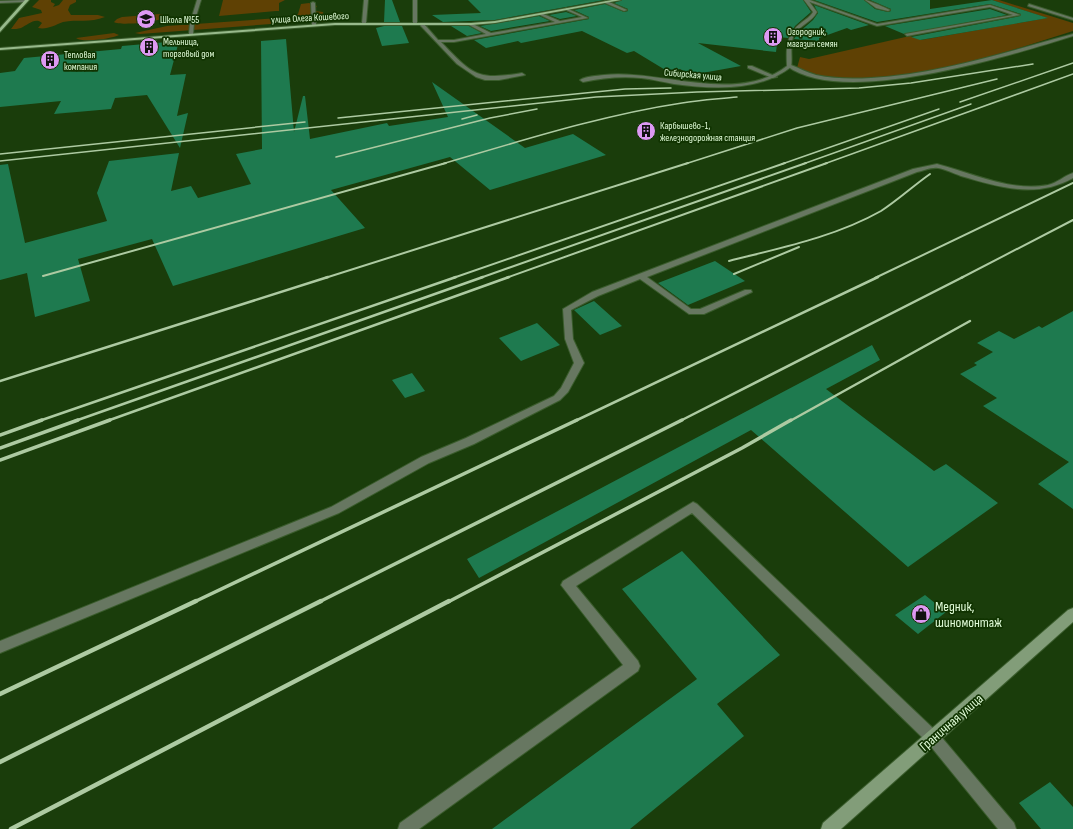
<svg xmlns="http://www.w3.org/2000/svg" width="1073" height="829" viewBox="0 0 1073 829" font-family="'Sofia Sans Condensed',sans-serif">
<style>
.green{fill:#5f4104}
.building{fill:#1e7a4f}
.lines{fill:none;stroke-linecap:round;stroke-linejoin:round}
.service-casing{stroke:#3a5c2c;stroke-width:2}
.minor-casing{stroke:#3a5c2c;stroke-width:2}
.secondary-casing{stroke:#3a5c2c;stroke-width:2}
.primary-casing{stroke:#3a5c2c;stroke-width:2}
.service{fill:#677761;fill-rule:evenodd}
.minor{fill:#677761;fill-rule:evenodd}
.secondary{fill:#829d79;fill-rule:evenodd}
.primary{fill:#98ba8c;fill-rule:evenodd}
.rail-far4{stroke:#adcaa2;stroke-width:1.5}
.rail-far3{stroke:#adcaa2;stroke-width:2}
.rail-far2{stroke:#adcaa2;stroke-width:2.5}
.rail-far1{stroke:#adcaa2;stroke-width:3.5}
.rail{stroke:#adcaa2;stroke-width:4.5}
.labels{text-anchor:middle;stroke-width:3.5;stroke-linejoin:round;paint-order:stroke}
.far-street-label{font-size:10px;fill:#e1fcd8;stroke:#103300}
.far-poi-label{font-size:10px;fill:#e1fcd8;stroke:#103300;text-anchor:start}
.near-poi-label{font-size:14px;fill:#e1fcd8;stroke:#103300;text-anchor:start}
.near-street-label{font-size:14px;fill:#e1fcd8;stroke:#103300}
</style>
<rect width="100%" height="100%" fill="#1a3d0b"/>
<!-- green -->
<path class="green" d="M39,0H51V2L55,4L53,7L59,5L63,0H76V2L70,5L68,10L71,15H98L105,17C90,23 77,19 63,22C55,25 47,30 38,28L42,23C35,17 28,25 21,28C18,29 15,29 11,29L19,18L42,13L41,10L32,7Z
M223,0H285L279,3V11H276L219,16Z
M992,0H999L1073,23V31C1007,52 941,74 871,78C855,79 838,81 822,78C814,77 805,71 797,68L800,57L809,59L901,38L910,36L921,40L1047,18Z
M309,3L317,6L314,11L323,12L324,16L332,17L336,19L324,22H298L140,34L135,33L167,26L293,17L298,14L301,4Z
M160,14L164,15V18C157,22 120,26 114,22L117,19L122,17Z
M114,33L119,35C111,39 82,43 76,38Z"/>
<!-- building -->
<path class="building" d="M385,0H392L400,22H384Z
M468,0H604L495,20L443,22L432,15L481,13Z
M622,0H803L811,12L795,26L788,38L778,37L776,52L698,43L741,66L691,75L680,69L667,71L634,51L627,53L582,31L521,43L518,41L486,48L474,40L589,19V17L574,10L605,4L624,12L628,11V9L614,3Z
M814,0H864L875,9L888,12L891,11V9L870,0H930V9L992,0L1048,18L920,40L911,37L1020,16L1021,14L990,4L877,22Z
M814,5L869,25L851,30L847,28L819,38V41L794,39L798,33L813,20L818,13Z
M990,9L1007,15L904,34L885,26Z
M566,12L577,16L560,19L549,15Z
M539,16L550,21L491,31L480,26Z
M384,26H402L409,43L382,46L376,28Z
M451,26H469L482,33L467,36Z
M286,39L294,132L303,96H305L310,139L387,123L389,126L448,117L432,82L525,148L573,134L606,155L490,190L450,157L331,190L365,228L173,286L152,239L78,259L90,301L35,317L27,273L0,280V165L8,164L25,243L107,221L97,193L109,161L179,153L171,191L191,186L198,198L251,184L236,154L262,149L261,41Z
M179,41L170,75L186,74L177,116L188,113L180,148L147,95L115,98L111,109L54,114L61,101L0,107V73L15,71L24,58L121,49L122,46Z
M715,261L745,281L688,305L658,283Z
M594,301L622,326L600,335L574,310Z
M1073,311V509L1038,484L1069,462L983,406L997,398L960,374L977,365L974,363L993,352L977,343L999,331L1014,339L1039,326L1042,328Z
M537,323L560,345L521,361L499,338Z
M872,345L880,360L826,389L934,471L946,464L998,503L908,567L751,430L479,578L467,559Z
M412,373L425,391L405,398L392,380Z
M682,551L780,655L717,704L744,736L630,829H492L697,679L622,589Z
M925,595L946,612L918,634L895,615Z
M1050,782L1073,807V829H1041L1019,803Z"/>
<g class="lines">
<defs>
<path id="service" d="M27,0L28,1L26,2L0,3V1Z
M197,0H201L194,23L193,34L191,35L189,34L190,23Z
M364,0H368L366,23L364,24L362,23Z
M804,0H810L877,24L990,5L1020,15L907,36L905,34L1013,15L990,7L877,26Z
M865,0C868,0 886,8 890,10L888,11L876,8Z
M605,1H607L627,10L624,11L605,3Z
M313,2L315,3L316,25L314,26L312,25L311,3Z
M1029,4L1073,18V20L1028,6Z
M566,8L588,18L454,42H441C472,74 476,81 522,73L525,75L499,80H485L476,77L457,64L420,25L424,24L438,40H454L486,34L469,25L471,23L491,33L555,22L540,15L541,13L560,21L582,17L566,10Z
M1073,34V36C1009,56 843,108 787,66L791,65C799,68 808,73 816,75C834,79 853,79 871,78C940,74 1006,52 1073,34Z
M748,66H752L777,77L772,78L748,68Z
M937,164C972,173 1011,192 1048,185C1057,183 1064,176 1073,173V178C1036,199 999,187 961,176C953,173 945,169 938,168C931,167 923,171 917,172L647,277L691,309H700L745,290H751L752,292L704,314H689L640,279L598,296L571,310L573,339L584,363L568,392L560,400L474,444L429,463L339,513L0,653V641L331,507L421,457L466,438L554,396L561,388L574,363L565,339L563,309L592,292L913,169Z
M693,502L697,504L938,733L940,738L938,743L933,745L928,743L692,513L576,586L638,661L640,666L638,671L419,829H398L400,823L623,665L561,585L563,581Z"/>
<path id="minor" d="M413,0H417V24L415,25L413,24Z
M804,0H808L817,12C812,22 800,25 794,35C789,45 793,57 791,67C759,92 712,89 674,84C662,82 652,79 641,78C621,76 602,78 583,82L580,80C586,76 597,76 604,75C661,69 736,105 787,66C786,48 786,34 801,23C806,19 810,17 813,12Z
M933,731L938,733L1014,823L1016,829H998L928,743L926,738L928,733Z"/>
<path id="secondary" d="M1073,608V622L841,829H821L823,823L1068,610Z"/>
<path id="primary" d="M25,0H29L0,32V28Z
M612,0H621L495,23L471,25H335L0,50V48L335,23H471L495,21Z"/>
</defs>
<!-- service casing -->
<use href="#service" class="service-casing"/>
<!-- minor casing -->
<use href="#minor" class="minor-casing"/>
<!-- secondary casing -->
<use href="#secondary" class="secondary-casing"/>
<!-- primary casing -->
<use href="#primary" class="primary-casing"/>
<!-- service -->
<use href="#service" class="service"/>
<!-- minor -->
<use href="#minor" class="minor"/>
<!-- secondary -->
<use href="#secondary" class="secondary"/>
<!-- primary -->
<use href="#primary" class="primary"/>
<!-- rail-far4 -->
<path class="rail-far4" d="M960,102L1073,63
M338,118L625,89L671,88
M462,119L477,115
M0,154L305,122
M336,157L490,118L537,109
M0,161L596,97L697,92L859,88L911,83L1033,64
M442,164C521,141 602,115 682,103C700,100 719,99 737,97
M685,164L797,128L997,79
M782,164L939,109
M803,164L971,104
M824,164L1073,74"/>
<!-- rail-far3 -->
<path class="rail-far3" d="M729,261C780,248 835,237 881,211C898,200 913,186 930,174
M734,274L799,247
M43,276L446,163
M325,278L688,163
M453,278L785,163
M480,278L806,163
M506,278L827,163
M875,278L1073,183
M961,278L1073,220"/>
<!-- rail-far2 -->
<path class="rail-far2" d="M0,381L328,277
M39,421L456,277
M75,421L483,277
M107,421L509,277
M575,421L878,277
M680,421L963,277
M790,421L970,321"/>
<!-- rail-far1 -->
<path class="rail-far1" d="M0,435L42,420
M0,448L78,420
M0,460L110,420
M194,602L577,420
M319,602L682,420
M448,602L742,448L791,420"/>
<!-- rail -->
<path class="rail" d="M0,694L196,601
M0,762L321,601
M11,829L449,601"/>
</g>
<!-- icons -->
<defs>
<symbol id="school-disc" viewBox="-11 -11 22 22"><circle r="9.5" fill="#dd99f3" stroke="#103300"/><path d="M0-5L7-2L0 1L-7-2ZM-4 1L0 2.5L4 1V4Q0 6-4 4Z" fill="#111"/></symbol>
<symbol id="building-disc" viewBox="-11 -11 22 22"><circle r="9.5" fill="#dd99f3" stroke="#103300"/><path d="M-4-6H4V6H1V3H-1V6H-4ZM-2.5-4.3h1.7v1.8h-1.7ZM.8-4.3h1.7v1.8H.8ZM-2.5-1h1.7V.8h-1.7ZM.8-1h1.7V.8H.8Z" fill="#111"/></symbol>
<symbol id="shop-disc" viewBox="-11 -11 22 22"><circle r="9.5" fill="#dd99f3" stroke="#103300"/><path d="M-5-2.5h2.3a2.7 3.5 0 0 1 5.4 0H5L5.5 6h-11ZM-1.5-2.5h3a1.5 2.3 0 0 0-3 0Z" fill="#111"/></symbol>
</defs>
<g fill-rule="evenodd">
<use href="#school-disc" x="135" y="8" width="22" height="22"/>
<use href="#building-disc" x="762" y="26" width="22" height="22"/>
<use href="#building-disc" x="138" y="36" width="22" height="22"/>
<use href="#building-disc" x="39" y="49" width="22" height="22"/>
<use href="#building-disc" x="635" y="120" width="22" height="22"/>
<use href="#shop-disc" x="910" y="603" width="22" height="22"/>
</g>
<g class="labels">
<!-- far-street labels -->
<g class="far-street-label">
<text transform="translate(310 17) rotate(-3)" y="4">улица Олега Кошевого</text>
<text transform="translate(693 74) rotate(5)" y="4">Сибирская улица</text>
</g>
<!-- far-poi labels -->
<g class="far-poi-label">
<text x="160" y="23">Школа №55</text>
<text x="787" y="35">Огородник,<tspan x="787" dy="12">магазин семян</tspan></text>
<text x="163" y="45">Мельница,<tspan x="163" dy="12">торговый дом</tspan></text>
<text x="64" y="58">Тепловая<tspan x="64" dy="12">компания</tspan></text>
<text x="660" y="129">Карбышево-1,<tspan x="660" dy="12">железнодорожная станция</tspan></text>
</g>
<!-- near-poi labels -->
<g class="near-poi-label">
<text x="935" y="611">Медник,<tspan x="935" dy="16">шиномонтаж</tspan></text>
</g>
<!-- near-street labels -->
<g class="near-street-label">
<text transform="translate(951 722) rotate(-41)" y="5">Граничная улица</text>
</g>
</g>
</svg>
